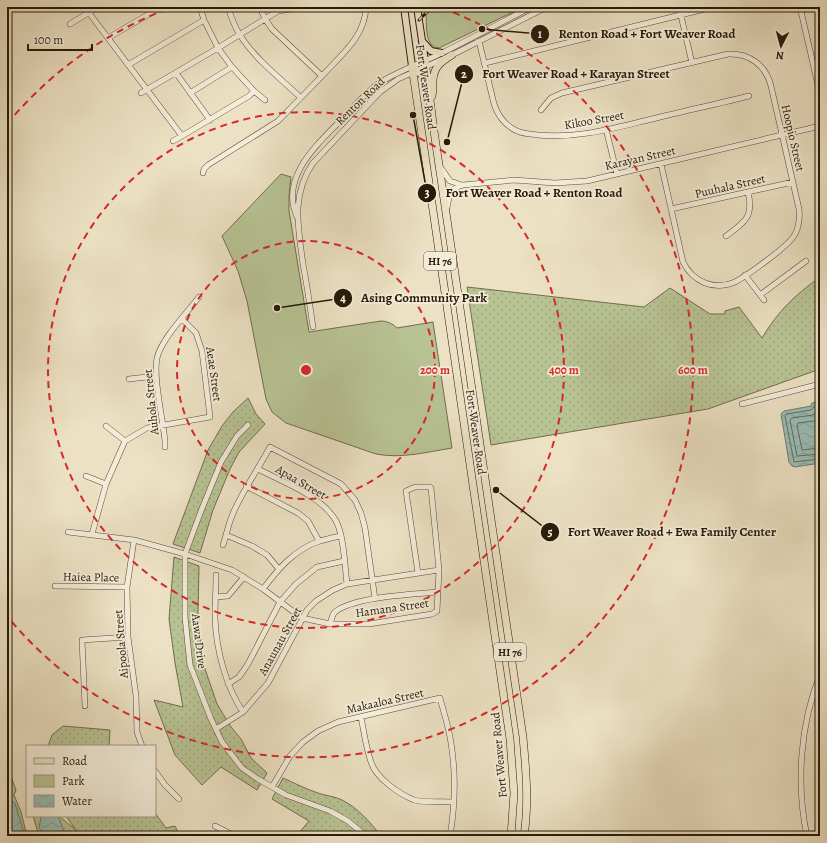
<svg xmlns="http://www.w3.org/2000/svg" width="827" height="843" viewBox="0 0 827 843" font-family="Alegreya,serif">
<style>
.grass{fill:url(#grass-dots);stroke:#706e4e}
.wetland{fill:url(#wetland-marsh);stroke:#706e4e}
.park{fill:#b8c394;stroke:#706e4e}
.water{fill:url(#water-waves);stroke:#6b7c70}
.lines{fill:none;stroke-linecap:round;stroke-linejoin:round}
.shore{stroke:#606c5f;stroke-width:1}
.minor-casing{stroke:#584c37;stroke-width:6}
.major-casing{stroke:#271a08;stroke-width:8}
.highway-casing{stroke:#271a08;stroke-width:8}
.minor{stroke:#f3ecd9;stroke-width:5}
.major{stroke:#ece1c4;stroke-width:6}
.highway{stroke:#ece1c4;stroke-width:7}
.rail-casing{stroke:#271a08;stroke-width:3}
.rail{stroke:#f3ecd9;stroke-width:1.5;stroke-dasharray:4.5;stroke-linecap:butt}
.ring{fill:none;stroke:#d62828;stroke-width:2;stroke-dasharray:7 5}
.labels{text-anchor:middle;stroke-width:3.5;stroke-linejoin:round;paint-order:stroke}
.shield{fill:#f3ecd9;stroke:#645947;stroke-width:1}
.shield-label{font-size:11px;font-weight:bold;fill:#271a08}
.street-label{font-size:12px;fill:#271a08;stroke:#f3ecd9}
.centre{fill:#d62828;stroke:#f3ecd9;stroke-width:2}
.ring-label{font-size:12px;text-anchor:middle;font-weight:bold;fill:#d62828;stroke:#f3ecd9;stroke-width:3.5;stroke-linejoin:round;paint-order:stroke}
.leader{fill:none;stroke:#271a08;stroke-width:1.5}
.callout-dot{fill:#271a08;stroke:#f3ecd9;stroke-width:1.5}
.mark-label{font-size:12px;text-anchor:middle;font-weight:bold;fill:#fff}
.callout-label{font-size:13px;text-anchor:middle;font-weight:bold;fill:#271a08;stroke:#f3ecd9;stroke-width:3.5;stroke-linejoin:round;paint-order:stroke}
</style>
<defs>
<pattern id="grass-dots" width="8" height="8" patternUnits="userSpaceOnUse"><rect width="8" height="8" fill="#b8c394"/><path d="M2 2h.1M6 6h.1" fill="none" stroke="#9ea77e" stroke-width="1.8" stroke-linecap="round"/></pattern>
<pattern id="wetland-marsh" width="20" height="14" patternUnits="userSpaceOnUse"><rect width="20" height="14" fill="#b8c394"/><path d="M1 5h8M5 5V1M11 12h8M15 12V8" fill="none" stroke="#9ea77e"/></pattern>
<pattern id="water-waves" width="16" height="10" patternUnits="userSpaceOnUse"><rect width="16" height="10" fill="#99bdb6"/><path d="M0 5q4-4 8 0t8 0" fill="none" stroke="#84a29b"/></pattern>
</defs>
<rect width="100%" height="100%" fill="#ece1c4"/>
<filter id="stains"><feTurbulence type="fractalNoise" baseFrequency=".005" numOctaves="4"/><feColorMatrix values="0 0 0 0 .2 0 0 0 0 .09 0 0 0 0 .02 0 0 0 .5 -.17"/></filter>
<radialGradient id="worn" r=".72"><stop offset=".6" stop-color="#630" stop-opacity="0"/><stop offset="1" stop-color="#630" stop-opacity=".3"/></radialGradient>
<!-- grass -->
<path class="grass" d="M820,277V369L708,409L491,445L467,287L644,307L670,288L710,314H725V311L739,307L762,338C779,310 794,296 820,277Z
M248,398L256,414L265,424L239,452L230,469L213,510L200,553L173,544L208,450L222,426L233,412Z
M174,557L199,566L198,613L203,663L217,704L231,727L241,739L251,758L267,773L257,790L221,767L202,785L175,755L154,700L183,707L175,663L169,619Z
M63,726L110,730L109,746H48L52,735Z
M283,778C294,783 306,789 318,793C326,796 334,796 342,800C358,808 370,822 381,836H298V834L309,821L272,799Z
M155,813L166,828L175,826L180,836H80L66,816H155Z"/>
<!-- wetland -->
<path class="wetland" d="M7,766L16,790L14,795L21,812L27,836H7Z
M33,816H59L77,831L80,836H62L44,833L46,836H39Z"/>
<!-- park -->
<path class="park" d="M438,7H460L513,12L439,48C424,46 427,26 426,14Z
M281,174L291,177L289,196V211L309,332L381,321C387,321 393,324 397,328L433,322L452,448C427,452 401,459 376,454L286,423L272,412L266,399L247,301L238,271L222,236Z"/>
<!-- water -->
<path class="water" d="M820,401V463L795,467L792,466L789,462L781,414L784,411L811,406L812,403Z
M7,798L15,803L25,836H7Z
M43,816H58L66,836H46L44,833L39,828L41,817Z"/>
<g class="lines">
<!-- shore -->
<path class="shore" d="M820,405L815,406L811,410L787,414L785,416L794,462L820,459
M820,410L813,415L792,418L790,420L797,456L820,454
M820,418L814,421L798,423L797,425L802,450L820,448"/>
<defs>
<path id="minor" d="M228,7C231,17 235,27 240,35C254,58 281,79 300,97
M679,7L692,63
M800,7L820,94
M89,13L182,136L249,96L254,91L232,67L218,48L265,19L260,7
M70,24L98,7
M108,38L161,7
M479,41L494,104C498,116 506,126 517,131C524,134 531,134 538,135C578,139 614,128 652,119C684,111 717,104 749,96
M485,63L713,7
M128,65L204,20
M176,73L210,120
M322,76C341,55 365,37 366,7
M254,91L265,100
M141,93L218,48L204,20L200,7
M190,93L232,67
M541,110L551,98L562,93L728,54C749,53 766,65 771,86L799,209C800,219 799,228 794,236C787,247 748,275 735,282C714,291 693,282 683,262L661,164
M606,129L617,174
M173,141L182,136
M441,168L450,181L462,185
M203,173L204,169L208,165L278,121L322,76L272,29L265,19L278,11L302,7
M447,208C449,196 450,188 463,185L514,180L555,183L587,181L820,126
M671,209L793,182
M297,217C279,176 319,143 344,117C355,106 366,92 379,83C399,71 421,63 442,53C472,38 502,22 531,7
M726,236C745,222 754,217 748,192
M745,275L764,300
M760,295L806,261
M313,327C310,306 307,285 303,264C298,227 291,195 313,163L380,92L398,79L452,55L547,7
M129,379L156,376
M742,404L820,384
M248,425L237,436L221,462L201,511L185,554V617L190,665L211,719L222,742L242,768L258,779L286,795L330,811L348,821L366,836
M106,426L125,441
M165,447V441C163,420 153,377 157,358C162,338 187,313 199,297
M258,469C283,482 322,496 336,521C344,535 345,568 347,584
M86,476L106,484
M246,486L298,513L308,521L319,541
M68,532L134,540L185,554L232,570L263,589L302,618L330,624H369L432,614L437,611L439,570L431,488L430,487H415L406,491L418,573
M92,534L106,484L125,441L147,428L210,417L202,351L196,333L182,319
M226,535L252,546L267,555L278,568
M134,540L127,587L128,637L136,696L137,732L142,746
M223,545C227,533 229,520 235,509C245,487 259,468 270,447L341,484L355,500L361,513L365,528L375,599
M216,575C216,590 215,604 215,618C216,649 226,687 243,712
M55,586L127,587
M263,589C278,569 295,549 320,541C327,539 334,537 341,536
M216,597L228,596L244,577
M330,624C331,621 332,616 334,613C350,597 414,594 438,592
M228,684L239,677L248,664L280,602L296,584L317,567L344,561
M85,706L82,640L128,637
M361,717C364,732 366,748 371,762C376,778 399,794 414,800C424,803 443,801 454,802
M216,729L243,712L268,683L307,610L316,601L333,590L347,584L439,570
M155,771L165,785L179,799
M272,787L290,756L303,742L318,731L338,722L440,698C444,713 449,728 451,743C456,774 455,806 450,836
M215,826L235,836
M807,836C796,785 800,724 820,675"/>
<path id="major" d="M404,7L412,66
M417,7L425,61
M422,41L431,51L442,53"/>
<path id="highway" d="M425,61L434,131L523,737C526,770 529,803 524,836
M412,66L510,739L514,793L511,836
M412,66L422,75L425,83
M432,96C433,91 433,85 433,80C434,66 442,61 452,55"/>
</defs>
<!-- minor casing -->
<use href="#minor" class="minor-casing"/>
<!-- major casing -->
<use href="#major" class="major-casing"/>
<!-- highway casing -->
<use href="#highway" class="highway-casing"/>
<!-- minor -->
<use href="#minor" class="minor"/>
<!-- major -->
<use href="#major" class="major"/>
<!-- highway -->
<use href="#highway" class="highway"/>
<defs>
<path id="rail" d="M419,20L432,7"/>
</defs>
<!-- rail casing -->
<use href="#rail" class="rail-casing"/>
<!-- rail -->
<use href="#rail" class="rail"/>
</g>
<!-- distance rings -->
<g class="ring">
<circle cx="306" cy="370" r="129"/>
<circle cx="306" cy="370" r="258"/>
<path d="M7 124A387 387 0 0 1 170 8M442 8A387 387 0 1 1 7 616"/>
</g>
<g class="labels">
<!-- shield labels -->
<g class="shield">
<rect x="424" y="252" width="32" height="18" rx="3"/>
<rect x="494" y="643" width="32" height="18" rx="3"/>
</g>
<g class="shield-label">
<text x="440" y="265">HI 76</text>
<text x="510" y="656">HI 76</text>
</g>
<!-- street labels -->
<g class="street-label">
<text transform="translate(426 87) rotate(82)" y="4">Fort Weaver Road</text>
<text transform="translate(360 101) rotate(-44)" y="4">Renton Road</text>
<text transform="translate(594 120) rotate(-10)" y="4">Kikoo Street</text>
<text transform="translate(793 138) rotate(77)" y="4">Hoopio Street</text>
<text transform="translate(640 158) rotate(-13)" y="4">Karayan Street</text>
<text transform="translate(730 186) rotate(-13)" y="4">Puuhala Street</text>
<text transform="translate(214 374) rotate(82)" y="4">Aeae Street</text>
<text transform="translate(151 402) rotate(-96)" y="4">Auhola Street</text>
<text transform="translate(476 432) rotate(82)" y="4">Fort Weaver Road</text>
<text transform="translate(301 482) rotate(30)" y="4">Apaa Street</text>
<text transform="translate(91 577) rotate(1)" y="4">Haiea Place</text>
<text transform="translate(392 608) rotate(-8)" y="4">Hamana Street</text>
<text transform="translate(199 641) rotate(83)" y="4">Aawa Drive</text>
<text transform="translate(280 641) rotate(-61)" y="4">Anaunau Street</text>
<text transform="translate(121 644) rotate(-95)" y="4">Aipoola Street</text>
<text transform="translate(385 701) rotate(-13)" y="4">Makaaloa Street</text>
<text transform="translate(499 755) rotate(-95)" y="4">Fort Weaver Road</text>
</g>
</g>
<circle cx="306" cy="370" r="6" class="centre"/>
<g class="ring-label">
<text x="435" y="374">200 m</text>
<text x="564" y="374">400 m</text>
<text x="693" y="374">600 m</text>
</g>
<!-- callouts -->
<path class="leader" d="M482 29L540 34M447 142L464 74M413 115L427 193M277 308L343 298M496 490L550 532"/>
<g class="callout-dot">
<circle cx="482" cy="29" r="4"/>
<circle cx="447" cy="142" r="4"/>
<circle cx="413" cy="115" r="4"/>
<circle cx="277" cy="308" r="4"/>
<circle cx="496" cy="490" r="4"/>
<circle cx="540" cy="34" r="10"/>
<circle cx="464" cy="74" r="10"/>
<circle cx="427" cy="193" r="10"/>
<circle cx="343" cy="298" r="10"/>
<circle cx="550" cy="532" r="10"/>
</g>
<g class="mark-label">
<text x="540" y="38">1</text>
<text x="464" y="78">2</text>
<text x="427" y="197">3</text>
<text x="343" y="302">4</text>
<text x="550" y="536">5</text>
</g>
<g class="callout-label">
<text x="647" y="38">Renton Road + Fort Weaver Road</text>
<text x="576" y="78">Fort Weaver Road + Karayan Street</text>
<text x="534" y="197">Fort Weaver Road + Renton Road</text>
<text x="424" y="302">Asing Community Park</text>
<text x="672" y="536">Fort Weaver Road + Ewa Family Center</text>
</g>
<!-- margin -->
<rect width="827" height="843" fill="none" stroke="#ece1c4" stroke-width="24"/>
<rect x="8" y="8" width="811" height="827" fill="none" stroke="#271a08" stroke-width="2"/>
<rect x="12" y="12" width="803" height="819" fill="none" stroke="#271a08"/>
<!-- legend -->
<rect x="26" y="745" width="130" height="72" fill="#f3ecd9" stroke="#a19885"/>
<rect x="34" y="758" width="20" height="6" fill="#ece1c4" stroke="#a19885"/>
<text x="62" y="765" font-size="12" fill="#271a08">Road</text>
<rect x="34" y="775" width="20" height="12" fill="#b8c394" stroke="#a19885"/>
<text x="62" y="785" font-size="12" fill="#271a08">Park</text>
<rect x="34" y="795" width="20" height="12" fill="url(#water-waves)" stroke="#a19885"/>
<text x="62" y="805" font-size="12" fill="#271a08">Water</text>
<!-- north arrow -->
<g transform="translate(781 46) rotate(186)" stroke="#f3ecd9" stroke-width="3" paint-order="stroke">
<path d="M0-3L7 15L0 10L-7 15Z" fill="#271a08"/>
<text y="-6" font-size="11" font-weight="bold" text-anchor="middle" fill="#271a08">N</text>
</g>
<!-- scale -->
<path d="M28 44v6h64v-6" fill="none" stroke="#271a08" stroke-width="2"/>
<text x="34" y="44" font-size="12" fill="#271a08" stroke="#f3ecd9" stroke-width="3" paint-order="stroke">100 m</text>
<rect width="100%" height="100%" filter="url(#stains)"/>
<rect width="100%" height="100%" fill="url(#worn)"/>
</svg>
